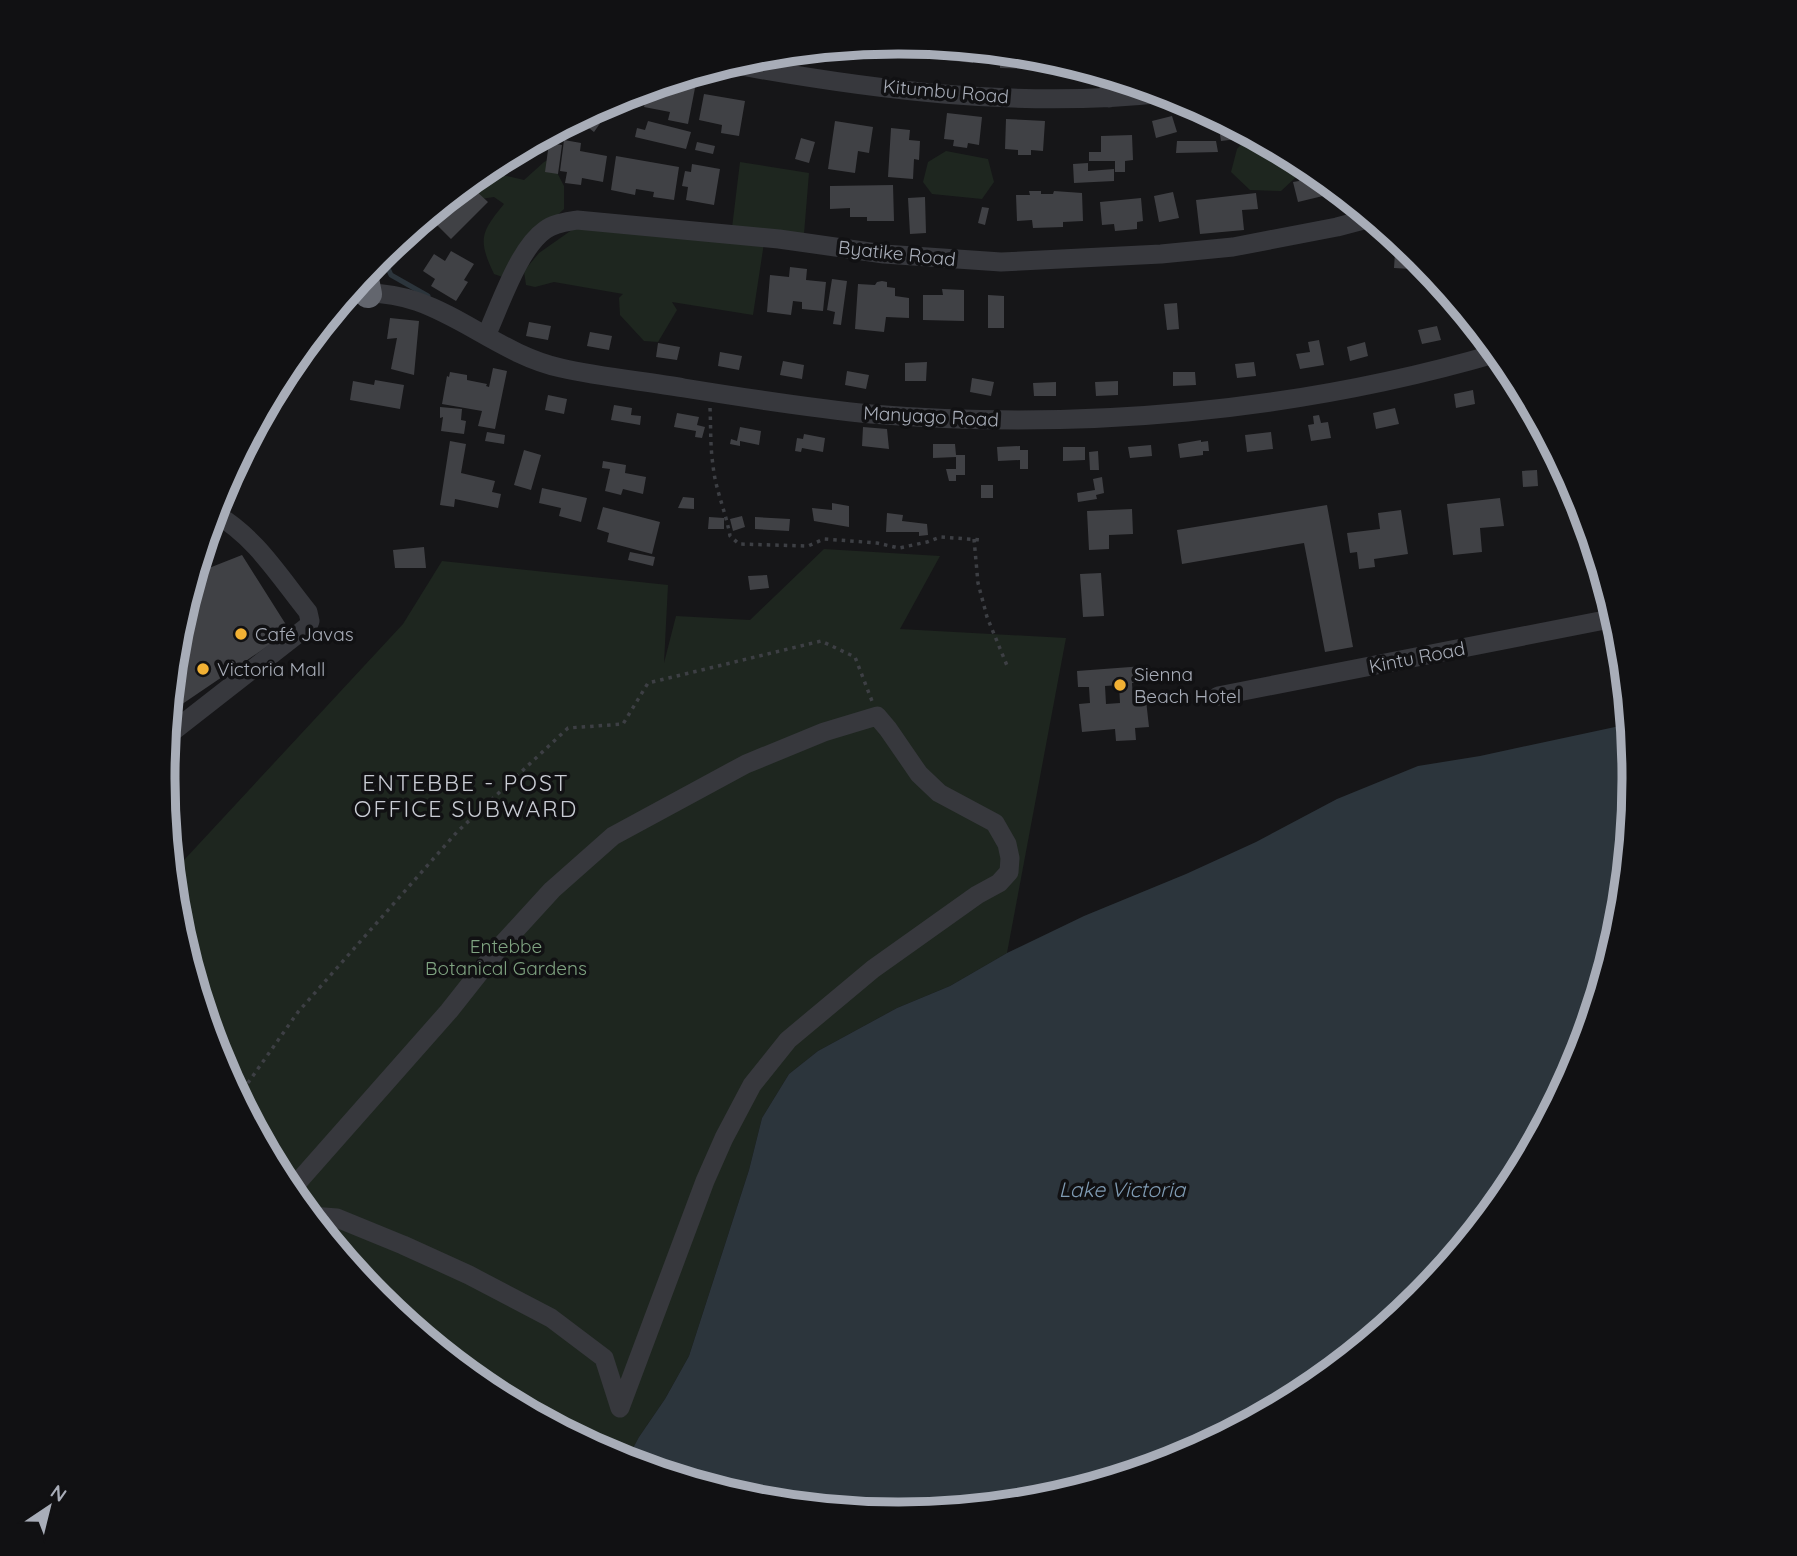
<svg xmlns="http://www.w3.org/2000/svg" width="1797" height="1556" viewBox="0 0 1797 1556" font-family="Quicksand,sans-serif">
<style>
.green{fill:#1e261f}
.water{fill:#2c353c}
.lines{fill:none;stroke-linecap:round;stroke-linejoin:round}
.stream{stroke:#2c353c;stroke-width:5}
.building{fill:#404145;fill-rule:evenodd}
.path{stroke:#3d3f44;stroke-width:3.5;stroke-dasharray:3.5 5;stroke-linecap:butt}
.minor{stroke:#37383d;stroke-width:19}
.highway{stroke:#63666e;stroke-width:28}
.poi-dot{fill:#f2b134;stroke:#111113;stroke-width:2.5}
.labels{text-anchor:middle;stroke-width:7;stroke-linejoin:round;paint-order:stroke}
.street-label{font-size:19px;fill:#a8adb8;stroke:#111113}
.poi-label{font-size:19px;fill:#a8adb8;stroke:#111113;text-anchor:start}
.park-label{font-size:19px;fill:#7fa381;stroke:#111113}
.water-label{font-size:21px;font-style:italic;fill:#7f9bb3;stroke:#111113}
.quarter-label{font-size:23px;letter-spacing:2px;fill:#c9ccd4;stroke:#111113}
.rim{fill:none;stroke:#a8adb8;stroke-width:9}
</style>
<rect width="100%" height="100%" fill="#161618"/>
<!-- green -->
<path class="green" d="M1250,135L1308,166L1281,191L1250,190L1231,172L1237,149Z
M946,151L988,159L994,182L982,199L932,194L923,182L928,162Z
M550,159L564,186V209L551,221L508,279L494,274C478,240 480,233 504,204L494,197L468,201L462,195C477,166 497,174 524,180L544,162Z
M740,162L809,173L804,234L732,228Z
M576,227L764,243L753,315L672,302L677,310L658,342L644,341L620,315L619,298L623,294L554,282L535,287L526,285L524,271L539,253Z
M824,549L940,556L900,629L1066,638L1007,953L950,986L897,1008L818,1051L789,1074L762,1118L749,1170L689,1356L665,1399L639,1437L626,1461L616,1458L489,1390L378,1298L286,1187L218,1059L177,921L172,873L403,624L442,561L668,585L664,663L676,616L750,620Z"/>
<!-- water -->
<path class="water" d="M1629,724L1634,778L1620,922L1578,1060L1510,1187L1419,1299L1307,1390L1180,1458L1042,1500L898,1514L755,1500L626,1461L639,1437L665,1399L689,1356L749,1170L762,1118L789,1074L818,1051L897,1008L950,986L1007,953L1084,916L1186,874L1256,842L1337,799L1418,766L1480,756Z"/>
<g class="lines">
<!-- stream -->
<path class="stream" d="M390,248L387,266L391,275L428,296"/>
</g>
<!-- building -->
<path class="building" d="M939,46L974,49L973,63L937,59Z
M1000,52L1036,56V69L1000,68Z
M1045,57L1056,60L1058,73L1048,74Z
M668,83L695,88L688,124L668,120L670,112L644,107L648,89Z
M704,94L745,101L739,136L721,133L722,125L699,120Z
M600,107L608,112L594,132L585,125L596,109Z
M947,113L982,117L979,145L968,143L967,148L953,146L954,140L944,139Z
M1172,116L1177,132L1156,138L1152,121Z
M1006,119L1045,121L1043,151L1031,150V155H1018V150L1005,149Z
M648,121L691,132L686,149L635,137L637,128L645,130Z
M835,121L873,127L869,153L858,151L855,173L828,169Z
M1223,121L1235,127L1237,139L1221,141L1218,122Z
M891,128L910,130L909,140L920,141L919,160L914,159L913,179L888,177Z
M1132,135L1133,160L1125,161V172H1115V161H1089V152H1101V136Z
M801,138L815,142L809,163L795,159Z
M564,140L581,143L580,151L607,156L603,182L582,178L581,185L565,183L567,172L560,171Z
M1177,141H1216L1218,152L1176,153Z
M535,142L503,177L490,166Z
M697,142L715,146L713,154L695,150Z
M549,143L562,145L558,174L545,172Z
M616,156L679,167L674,200L653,197L654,192L636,189L635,195L611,190Z
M1088,163V171L1114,169V181L1074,183L1073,164Z
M692,164L720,169L714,205L686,200L688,187L682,186L685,171L691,172Z
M1311,169L1341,194L1342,196L1328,199L1327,195L1298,202L1293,182L1299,181L1297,172Z
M893,185L894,221H867V217H850V208L830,209V186Z
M474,189L488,202L451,239L437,225L443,219L440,217L452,205L455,208Z
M1029,191H1041V194H1053L1054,191L1082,193L1083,221L1063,222V227L1033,228L1032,220L1017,221L1016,195H1030Z
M1173,192L1179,218L1159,222L1154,196Z
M1256,193L1258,209L1242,210L1244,230L1200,234L1196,200Z
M925,197L926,233L910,234L908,198Z
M1141,198L1143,221L1137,222V229L1115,231L1114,224L1102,225L1100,202Z
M982,207L989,208L985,225L978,223Z
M1396,238L1419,258L1429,270L1394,268Z
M451,251L474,264L464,280L468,282L456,301L431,286L435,279L423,271L434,254L445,261Z
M790,267L807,269L806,280L826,282L823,311L802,309V302L793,301L791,315L767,312L770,275L789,277Z
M832,279L847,281L841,325L833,324L835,312L827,310Z
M882,281L887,282V287L895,288V296L909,298V318L886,317L884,332L855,329L858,284L875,285L877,282Z
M942,289L964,290V321L923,320V295H943Z
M988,295L1004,296V328H988Z
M1177,303L1179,329L1167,330L1164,304Z
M390,318L419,321L414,375L391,369L397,338L387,339Z
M529,322L551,326L548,340L526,336Z
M1437,326L1441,340L1422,344L1418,330Z
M590,332L612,336L609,350L587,346Z
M1319,340L1324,365L1300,369L1296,354L1310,352L1308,342Z
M1365,342L1368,356L1350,361L1347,347Z
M658,343L680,347L677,360L656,357Z
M720,352L742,356L739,370L718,366Z
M783,361L804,365L802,379L780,375Z
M927,362L926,381H905V363Z
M1254,362L1256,376L1237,378L1235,364Z
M493,368L507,371L495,429L478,426L482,411L442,404L447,376L449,377L450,372L467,375V380L487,384L486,386L489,387Z
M847,371L869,375L866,389L845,385Z
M1173,372H1195L1196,385L1173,386Z
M972,378L994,382L991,396L970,392Z
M375,380L404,385L400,409L350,400L353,381L374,385Z
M1118,381V395L1096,396L1095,382Z
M1056,382V396H1034L1033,383Z
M1473,390L1475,404L1456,408L1454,394Z
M548,395L567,399L564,414L545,410Z
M614,405L632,408L631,415L641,416L640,425L611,420Z
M440,407L462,409L461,420L466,421L464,434L441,431L443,417L440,418Z
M1395,408L1399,424L1376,429L1373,413Z
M677,413L699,417L697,425L705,427L702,438L695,437L696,431L674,427Z
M1319,415L1321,423L1328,422L1331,438L1311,441L1308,425L1314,424L1313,416Z
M740,427L761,431L759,445L740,441V446L730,444L731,439L737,441Z
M863,427L887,429L889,449L862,446Z
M487,432L505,435L504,444L485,441Z
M1271,432L1273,449L1247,452L1245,435Z
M804,434L825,438L823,452L802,448L801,452L795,451L797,438L803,439Z
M1201,440V442L1208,441L1209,451H1203V455L1180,458L1178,444Z
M450,441L466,444L461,473L495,481L492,492L501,494L498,508L455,499L454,507L440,505Z
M933,444H955L956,455H965V475H956V481H949L946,469H956V457L933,458Z
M1151,445L1152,456L1130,458L1128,447Z
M1020,446V450H1028V469H1020V460L998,461L997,447Z
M1063,447H1085V460L1063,461Z
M524,450L541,455L531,490L514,485Z
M1098,451L1099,470H1090L1089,452Z
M603,461L626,465L625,473L646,477L643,494L623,489L621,495L605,491L610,469L602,468Z
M1561,464L1574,488L1564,489Z
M1537,470L1538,486L1523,487L1522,471Z
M1102,477L1104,493L1096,495L1097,499L1078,502L1077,493L1095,490L1093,479Z
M981,485H993V498H981Z
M542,488L587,498L581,522L559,516L561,508L539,503Z
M683,497L694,498V509L678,508Z
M1500,498L1504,526L1480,528L1482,552L1453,555L1447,504Z
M832,503L849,506V527L814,521L812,508L832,510Z
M1327,505L1353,647L1325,652L1304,543L1182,564L1177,530Z
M603,507L660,522L652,554L607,542L609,533L597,529Z
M1132,509L1133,534L1109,535V549L1089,550L1087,511Z
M1401,510L1408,554L1374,559L1375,567L1359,569L1357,552L1350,553L1347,533L1380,529L1378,513Z
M887,513L903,515L902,521L927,524L928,535L919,536V532H886Z
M742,516L745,527L733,531L730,519Z
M709,517L724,518V529H708Z
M755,517L790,519L789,531L755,529Z
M424,547L426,568H395L393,550Z
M630,552L655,557L653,566L628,560Z
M242,555L290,631L169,713L177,634L197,568H209Z
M1101,573L1104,616L1083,617L1080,574Z
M767,575L769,588L750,590L748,576Z
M1144,666L1145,682L1132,683L1133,701L1146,700L1149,727L1135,728L1136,740L1116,741L1115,729L1082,732L1079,704L1090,703L1089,687H1078L1077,671ZM1119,685L1120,703L1106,704L1105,686Z"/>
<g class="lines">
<!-- path -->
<path class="path" d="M710,408C711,427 710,446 713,465C715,489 726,512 730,536L739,544L808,546L824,539L877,543L899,548L927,542L940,537L982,540
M974,539L978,583L987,617L1008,668
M238,1097L298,1012L457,832L568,728L623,724L648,683L821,641L855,657L872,701"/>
<!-- minor -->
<path class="minor" d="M730,64C872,90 1020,109 1165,93
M1109,76V98
M347,295C433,281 484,351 561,368C601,377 643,381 684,388C746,398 808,408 871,414C1080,431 1296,412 1498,353
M486,336C500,306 518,249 545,230C554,223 566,222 577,220L779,239L884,254L1001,262L1161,254L1233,247L1337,227L1371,218
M1218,696L1615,618
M167,736L308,626L310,621L308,612C279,576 255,536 214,513
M290,1191L449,1011L498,949L552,890L613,836L746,764L824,732L877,716L888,729L919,774L939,793L995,823L1007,844L1010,858L1009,872L999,883L977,895L873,969L788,1040L752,1085L724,1138L705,1181L620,1408
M311,1216L337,1218L403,1245L469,1275L551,1318L604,1358L620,1408"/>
<!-- highway -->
<path class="highway" d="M364,274L368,294"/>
</g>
<!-- markers -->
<g class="poi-dot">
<circle cx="241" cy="634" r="7"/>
<circle cx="203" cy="669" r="7"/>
<circle cx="1120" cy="685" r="7"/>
</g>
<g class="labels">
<!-- street labels -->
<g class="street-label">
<text transform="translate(946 91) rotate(5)" y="7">Kitumbu Road</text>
<text transform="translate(897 253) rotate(6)" y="7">Byatike Road</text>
<text transform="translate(931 416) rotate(3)" y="7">Manyago Road</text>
<text transform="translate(1417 657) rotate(-11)" y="7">Kintu Road</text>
</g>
<!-- poi labels -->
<g class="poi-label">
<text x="255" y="641">Café Javas</text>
<text x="217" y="676">Victoria Mall</text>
<text x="1134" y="681">Sienna<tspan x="1134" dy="22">Beach Hotel</tspan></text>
</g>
<!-- park labels -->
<g class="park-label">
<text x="506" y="953">Entebbe<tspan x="506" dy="22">Botanical Gardens</tspan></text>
</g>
<!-- water labels -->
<g class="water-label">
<text x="1122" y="1197">Lake Victoria</text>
</g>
<!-- quarter labels -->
<g class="quarter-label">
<text x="466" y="791">ENTEBBE - POST<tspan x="466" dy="26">OFFICE SUBWARD</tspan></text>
</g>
</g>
<!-- crop -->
<path d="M0 0H1797V1556H0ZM898 54H899A723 723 0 0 1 1622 777V779A723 723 0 0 1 899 1502H898A723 723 0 0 1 175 779V777A723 723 0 0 1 898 54Z" fill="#111113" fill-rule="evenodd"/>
<path class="rim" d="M898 54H899A723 723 0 0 1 1622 777V779A723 723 0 0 1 899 1502H898A723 723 0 0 1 175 779V777A723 723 0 0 1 898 54Z"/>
<!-- north arrow -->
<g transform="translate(49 1507) rotate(35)" stroke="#111113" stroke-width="5" paint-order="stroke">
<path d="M0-5L12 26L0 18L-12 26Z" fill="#a8adb8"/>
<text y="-10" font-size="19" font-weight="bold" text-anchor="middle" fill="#a8adb8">N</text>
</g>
</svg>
